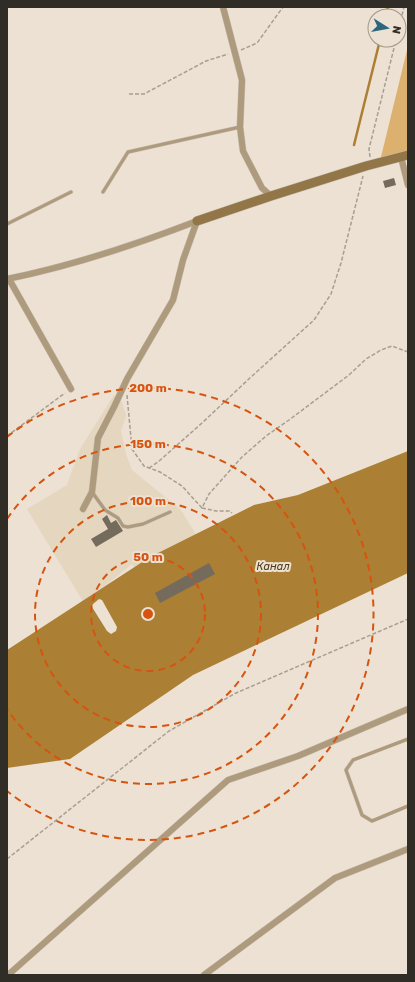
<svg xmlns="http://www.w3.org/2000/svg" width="415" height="982" viewBox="0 0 415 982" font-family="Rubik,sans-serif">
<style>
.built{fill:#e5d6c0}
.green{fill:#dcb16f}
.water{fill:#ab7f34}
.pier{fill:#ece1d2}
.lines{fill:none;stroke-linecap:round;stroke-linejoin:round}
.stream{stroke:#ab7f34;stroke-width:2.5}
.building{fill:#746b5d}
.lane-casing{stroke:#c6bdb0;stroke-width:4}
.street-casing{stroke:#c6bdb0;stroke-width:7}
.secondary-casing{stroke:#c6bdb0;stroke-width:10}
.path{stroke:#a79f93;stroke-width:1.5;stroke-dasharray:4 2;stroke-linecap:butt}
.lane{stroke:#ae9a7c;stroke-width:3}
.street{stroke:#ae9a7c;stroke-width:6}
.secondary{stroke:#937648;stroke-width:9}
.ring{fill:none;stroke:#d6540f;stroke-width:2;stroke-dasharray:7 5}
.labels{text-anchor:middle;stroke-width:4;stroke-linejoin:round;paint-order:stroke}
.water-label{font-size:11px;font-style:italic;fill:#4f3b1b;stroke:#ece1d2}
.centre{fill:#d6540f;stroke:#ece1d2;stroke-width:2}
.ring-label{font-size:12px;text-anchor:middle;font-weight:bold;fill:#d6540f;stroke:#ece1d2;stroke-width:4;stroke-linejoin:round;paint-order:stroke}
</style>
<rect width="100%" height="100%" fill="#ece1d2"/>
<!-- built -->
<path class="built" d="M114,395L122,402L126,416L121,431L126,454L132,470L181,510L219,573L159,610L132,564L84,603L27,509L67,485L80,449Z"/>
<!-- green -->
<path class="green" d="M408,46V152L380,161Z"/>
<!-- water -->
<path class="water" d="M408,451V573L193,675L70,759L7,768V650L150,557L254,505L298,495Z"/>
<!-- pier -->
<path class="pier" d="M99,599L102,600L117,627L116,631L111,634L107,631L92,607L93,604Z"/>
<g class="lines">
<!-- stream -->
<path class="stream" d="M385,16L388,7
M354,145L380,40"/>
</g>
<!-- building -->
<path class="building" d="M394,178L396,185L385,188L383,181Z
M107,515L111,523L116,520L123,531L96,547L91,539L108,529L102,519Z
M209,563L215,574L160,603L155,593Z"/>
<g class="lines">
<defs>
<path id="lane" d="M103,192L128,152L240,127
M7,224L71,192
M92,492L105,510L118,518L123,526L128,527L143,524L170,512
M408,739L353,760L346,770L362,815L372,821L408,806"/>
<path id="street" d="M223,7L242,80L240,127L243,151L262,188L271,196
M401,157L408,185
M7,279C72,266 135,245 197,221
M7,279H9L71,389
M83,509L92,492L98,438L114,407L127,379L173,300L183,260L197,221
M8,975L228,780L298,756L408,709
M204,975L335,878L408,849"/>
<path id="secondary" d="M197,221L271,196L366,166L408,155"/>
</defs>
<!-- lane casing -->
<use href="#lane" class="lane-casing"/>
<!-- street casing -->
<use href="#street" class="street-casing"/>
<!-- secondary casing -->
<use href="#secondary" class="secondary-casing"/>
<!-- path -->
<path class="path" d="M399,27L404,7
M241,50L257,43L283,7
M129,94H144L206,61L228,54
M370,157L369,149L396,40
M127,395L132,449L144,466L160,472L182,486L202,508L209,494L242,457L266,436L289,420L349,375L366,359L381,350L392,346L408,352
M7,436L65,393
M149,468L158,462L202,423L251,377L314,320L331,294L341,263L363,176
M202,508L216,511H230L232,513
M7,859L169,731L236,693L408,619"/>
<!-- lane -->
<use href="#lane" class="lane"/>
<!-- street -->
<use href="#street" class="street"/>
<!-- secondary -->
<use href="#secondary" class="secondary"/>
</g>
<!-- distance rings -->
<g class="ring">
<circle cx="148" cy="614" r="57"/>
<circle cx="148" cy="614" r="113"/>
<path d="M7 519A170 170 0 1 1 7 709"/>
<path d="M7 437A226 226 0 1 1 7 791"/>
</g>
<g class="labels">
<!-- water labels -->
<g class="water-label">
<text x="273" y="570">Канал</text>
</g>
</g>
<circle cx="148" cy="614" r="6" class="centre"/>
<g class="ring-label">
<text x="148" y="392">200 m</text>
<text x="148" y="448">150 m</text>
<text x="148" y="505">100 m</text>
<text x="148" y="561">50 m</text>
</g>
<!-- border -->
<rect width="415" height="982" fill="none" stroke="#302c26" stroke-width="16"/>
<!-- north arrow -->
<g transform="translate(387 28) rotate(101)"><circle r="19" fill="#ece1d2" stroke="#a1998d"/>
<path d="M0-3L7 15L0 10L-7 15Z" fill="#2b667e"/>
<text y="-6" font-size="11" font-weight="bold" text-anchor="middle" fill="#302c26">N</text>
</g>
</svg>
